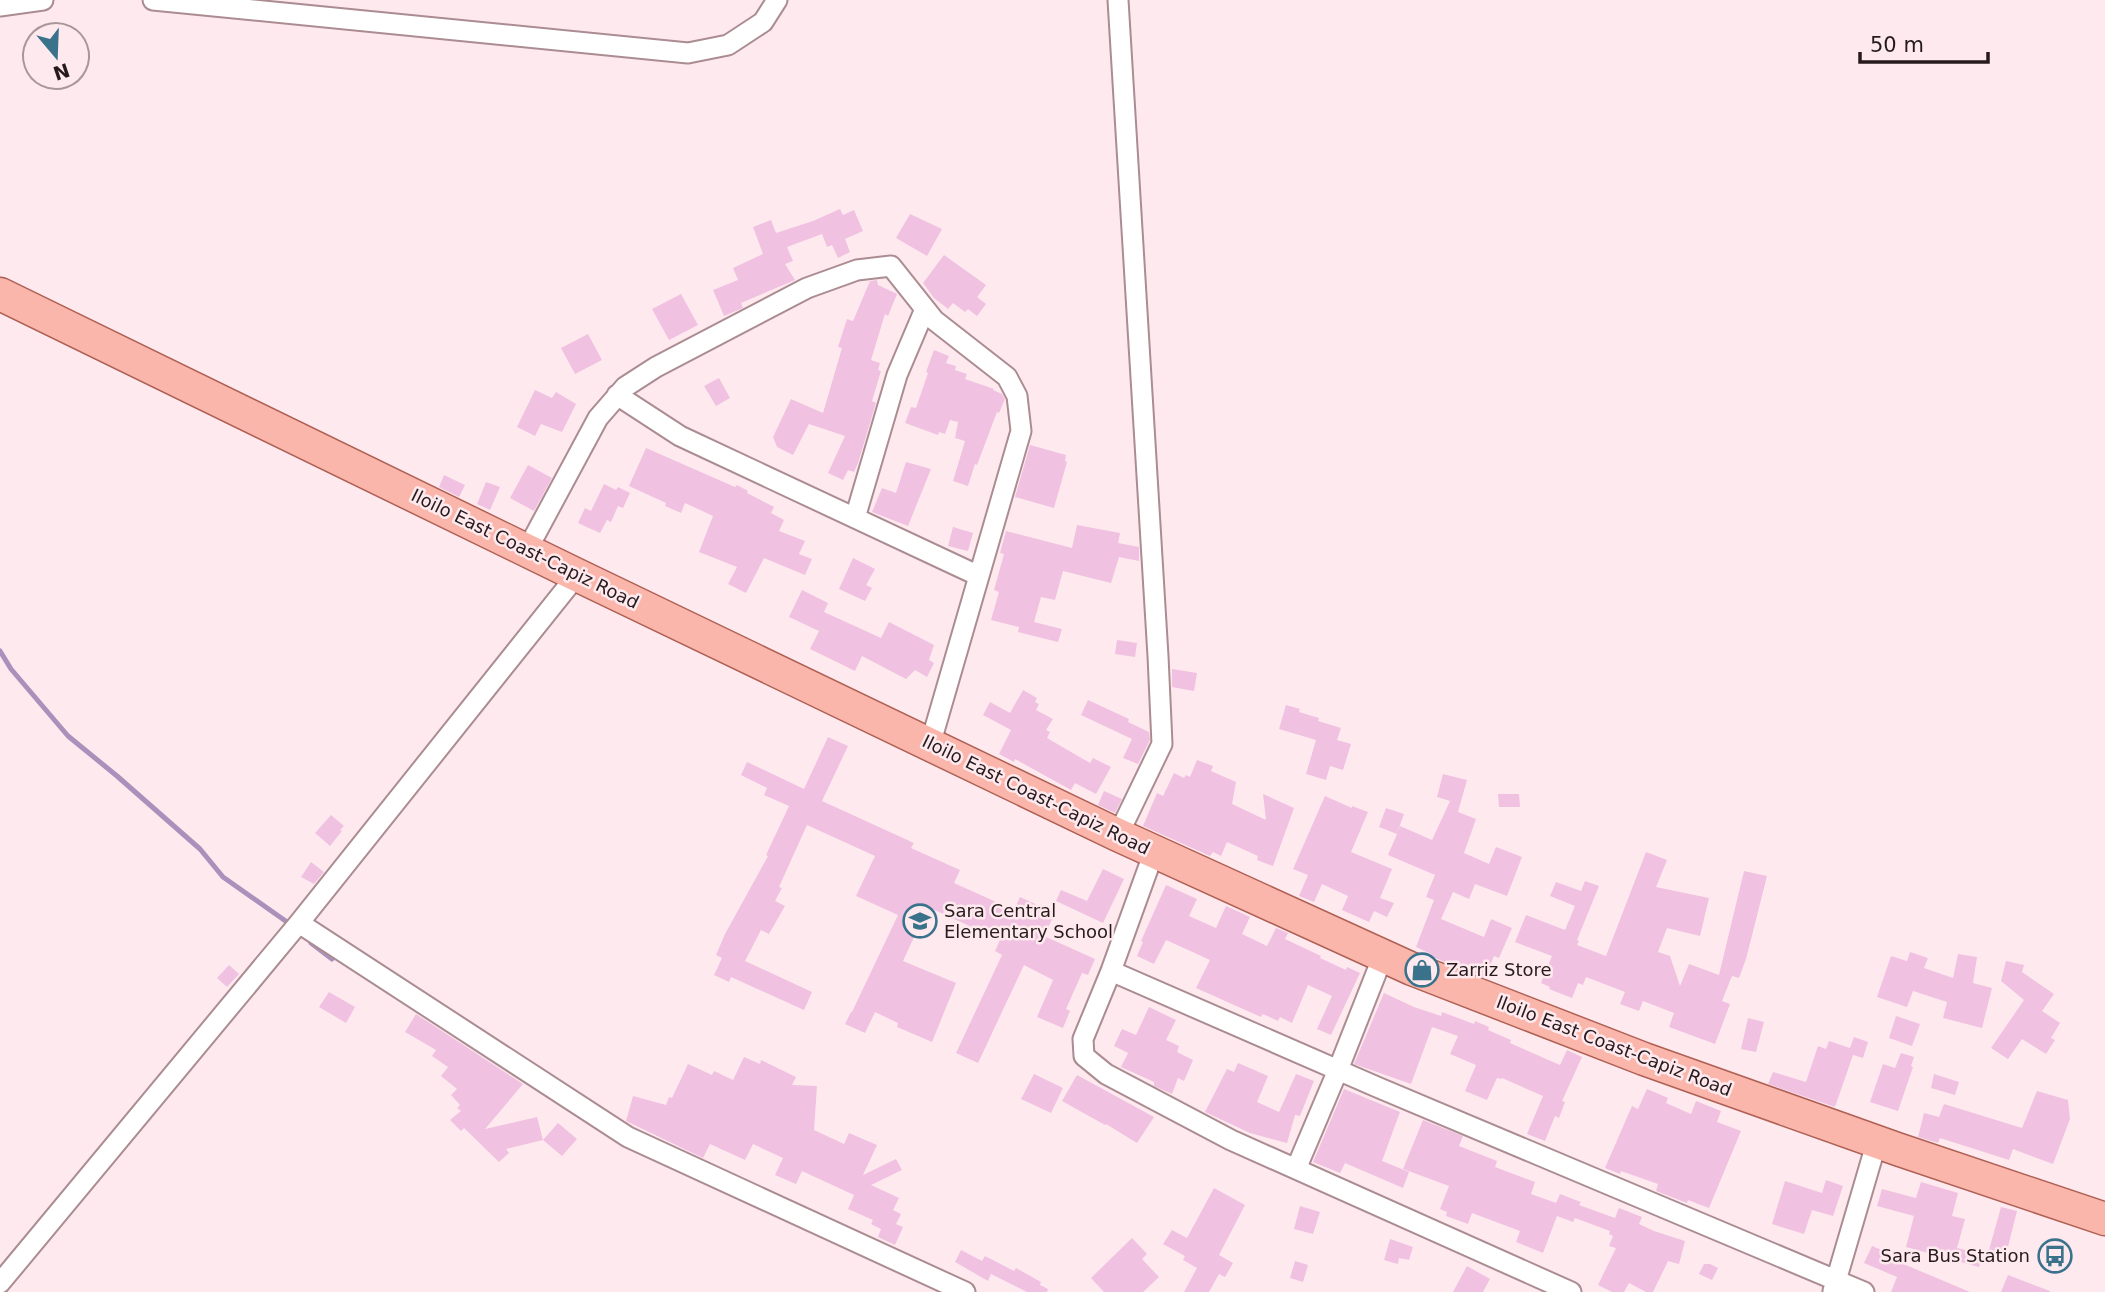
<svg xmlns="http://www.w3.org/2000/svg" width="2105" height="1292" viewBox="0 0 2105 1292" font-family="'DejaVu Sans',sans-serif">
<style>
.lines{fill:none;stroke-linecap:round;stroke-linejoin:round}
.stream{stroke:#aa91bc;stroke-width:5}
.building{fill:#f0c1e1}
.street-casing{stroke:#ab8c92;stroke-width:23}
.primary-casing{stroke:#af6055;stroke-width:35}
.street{stroke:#fff;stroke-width:19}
.primary{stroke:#fbb6ab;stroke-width:32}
.labels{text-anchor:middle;stroke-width:5;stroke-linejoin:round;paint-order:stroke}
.street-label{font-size:18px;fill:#261a1d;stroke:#feeaee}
.poi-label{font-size:18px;fill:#261a1d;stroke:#feeaee;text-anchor:start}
</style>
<rect width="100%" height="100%" fill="#feeaee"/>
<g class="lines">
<!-- stream -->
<path class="stream" d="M0,651L11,669L68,736L117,776L200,849L223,877L287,922
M311,943L332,959"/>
</g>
<!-- building -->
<path class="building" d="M840,209L843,215L854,210L863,231L845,239L850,252L838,258L832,245L827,247L822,234L787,247L793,261L785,264L795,280L741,303L743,308L724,316L713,290L738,280L733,268L763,254L753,227L771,220L776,233L813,221Z
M910,214L942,229L927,256L896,238Z
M944,255L986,285L977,297L986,304L977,316L968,309L965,312L953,303L948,309L934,298L923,283Z
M877,280L878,285L897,294L888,316L885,314L871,360L880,363L878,370L881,371L872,401L876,403L858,463L854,472L848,470L843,480L828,473L845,436L809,424L793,455L777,447L773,437L791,399L823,413L842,348L838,347L847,319L853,321L870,281Z
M681,294L698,325L669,340L652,309Z
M588,334L602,360L575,374L561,348Z
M934,350L949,356L946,363L956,366L955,370L967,374L965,379L994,389L993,390L1002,394L1005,399L999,413L997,412L977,465L975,464L968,486L953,481L965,441L955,438L958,422L950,420L945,434L939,432L938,435L905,423L911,407L916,408L928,373L926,372Z
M719,378L730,398L716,406L704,386Z
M535,390L552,398L556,392L576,404L562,432L541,424L535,436L517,427Z
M1030,445L1066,455L1065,461L1067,462L1054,508L1015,497Z
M646,448L735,487L737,485L748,491L747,493L774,507L771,513L784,520L779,531L805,541L799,554L812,559L805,575L764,558L746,593L728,584L737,567L699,552L713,516L685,503L681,513L665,506L666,503L629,486Z
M906,462L931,469L908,526L872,512L882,488L896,493Z
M528,465L552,478L534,511L510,498Z
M444,475L465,485L459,497L439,487Z
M486,482L500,487L490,510L477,504Z
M604,484L616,490L618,487L630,493L623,508L618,506L611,522L607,520L600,533L578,523L585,508L591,511Z
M1077,525L1120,533L1118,543L1139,547V561L1119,557L1111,583L1063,571L1055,600L1041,597L1034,622L1062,629L1058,642L1018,632L1019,627L991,620L999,592L994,590L1004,554L1000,553L1006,531L1072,548Z
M953,527L973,533L968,551L948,546Z
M853,558L875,569L866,585L872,588L865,601L839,589Z
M802,590L828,603L824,612L881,638L889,622L934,645L929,660L934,663L927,677L915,670L906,679L862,656L855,671L810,649L819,631L789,617Z
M1117,640L1137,643L1135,657L1115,654Z
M1172,669L1197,673L1194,691L1172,687Z
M1023,690L1037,698L1035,702L1039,704L1036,710L1053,719L1046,730L1050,732L1047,738L1090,763L1093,758L1111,767L1096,794L1075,783L1071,790L1015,759L1014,762L999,754L1011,730L983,715L990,702L1010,713Z
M1088,700L1129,719L1128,722L1149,732L1150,740L1138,764L1123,758L1132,739L1081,715Z
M1286,705L1300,709L1299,712L1319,718L1318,721L1341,728L1337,740L1351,744L1343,770L1330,766L1326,780L1306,774L1316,740L1279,729Z
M828,737L848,746L822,801L914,843L911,848L960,870L954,883L1014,910L1020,897L1055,913L1044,936L1095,959L1088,975L1082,973L1066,1009L1070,1011L1063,1028L1037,1017L1053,980L1024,965L978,1063L956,1053L1002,955L995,951L1000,940L928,907L903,961L956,983L932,1042L897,1027L898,1023L875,1012L865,1033L845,1024L851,1012H852L898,915L856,896L875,856L807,825L779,887L782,888L775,901L785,906L769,934L761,930L745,961L812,992L804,1010L731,977L729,982L714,975L722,958L716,955L725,934L768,856L766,855L789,806L764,795L767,788L741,775L747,762L804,789Z
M1197,760L1213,766L1211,771L1236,782L1232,804L1266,820L1263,794L1294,808L1273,866L1257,860L1258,856L1227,842L1221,856L1213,852L1210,856L1143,826L1157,793L1163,796L1174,773L1184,778L1186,775L1190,777Z
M1443,774L1467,780L1458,812L1476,819L1464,853L1489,864L1496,847L1522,857L1507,896L1475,884L1469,899L1453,892L1441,919L1484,937L1491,919L1512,928L1499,958L1494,956L1485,978L1430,956L1431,954L1416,947L1434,900L1426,897L1435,875L1388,855L1397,834L1379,827L1386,808L1404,814L1397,833L1400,826L1432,840L1450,801L1437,797Z
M1104,791L1122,799L1115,813L1098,805Z
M1498,794H1519L1520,807H1499Z
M1325,796L1352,808V806L1368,812L1351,852L1392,869L1380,898L1394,903L1387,917L1374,911L1369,922L1342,910L1348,896L1322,884L1314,902L1299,896L1308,875L1293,869Z
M331,815L344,826L340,830L342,831L330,846L315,833Z
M1646,852L1667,860L1656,887L1709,898L1700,936L1667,928L1658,952L1670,956L1680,986L1689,964L1719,975L1744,871L1767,876L1746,959L1739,978L1732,976L1722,1001L1730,1004L1715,1044L1669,1027L1674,1013L1643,1001L1639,1011L1620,1004L1625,992L1586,977L1583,985L1578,983L1572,998L1549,989L1550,987L1541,983L1552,956L1515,942L1526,915L1565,930L1575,906L1550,896L1556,882L1581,891L1585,881L1599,886L1577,940L1579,941L1577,945L1606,956Z
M311,862L324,872L314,884L301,877Z
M1103,869L1124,879L1103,923L1056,901L1061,890L1087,901Z
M1166,885L1197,899L1189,916L1216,928L1226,906L1250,917L1242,934L1267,946L1276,928L1288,933L1285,939L1321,956L1320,958L1346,970L1347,967L1360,973L1331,1035L1317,1029L1332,996L1308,985L1292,1023L1280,1017L1278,1021L1263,1014L1261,1017L1196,988L1210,960L1175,944L1166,940L1154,964L1137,956L1143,942L1141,941Z
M1910,952L1928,958L1924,968L1953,978L1958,954L1977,957L1973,983L1992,988L1982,1028L1943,1018L1947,1002L1913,991L1907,1007L1877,997L1891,956L1907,961Z
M2006,961L2024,965L2022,972L2054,994L2042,1011L2060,1023L2051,1038L2055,1040L2046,1054L2022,1039L2008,1059L1991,1048L2024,1000L2001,981Z
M229,965L239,974L227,987L217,978Z
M329,992L355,1007L346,1023L319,1007Z
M1384,993L1414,1007L1441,1016L1442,1012L1474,1024L1475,1021L1489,1027L1488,1030L1511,1040L1510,1043L1560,1065L1567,1050L1582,1057L1562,1101L1565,1102L1559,1118L1555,1116L1545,1141L1527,1134L1543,1096L1502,1078L1501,1079L1497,1078L1487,1100L1465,1091L1476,1065L1450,1054L1458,1036L1432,1027L1411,1084L1354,1064Z
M1149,1007L1176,1020L1166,1040L1179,1046L1177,1052L1193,1060L1184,1081L1178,1078L1172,1094L1154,1086V1082L1121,1067L1128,1053L1114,1046L1122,1029L1136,1035Z
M416,1014L523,1084L485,1129L537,1117L543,1140L506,1149L509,1153L499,1162L464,1128L461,1131L450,1120L461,1111L457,1108L460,1105L451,1095L457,1089L441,1076L448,1067L432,1056L436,1050L405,1032Z
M1896,1016L1920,1024L1912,1046L1889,1038Z
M1748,1018L1764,1022L1756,1052L1741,1049Z
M1854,1037L1868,1042L1863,1058L1853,1055L1835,1107L1768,1084L1773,1072L1806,1082L1818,1046L1826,1049L1829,1041L1850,1048Z
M1901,1053L1914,1057L1911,1066L1913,1067L1898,1111L1870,1102L1883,1064L1895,1068Z
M744,1057L760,1064L761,1060L796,1077L792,1085L817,1086L814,1130L844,1144L849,1133L877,1145L863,1175L896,1159L902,1170L871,1185L899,1198L893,1210L901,1214L896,1224L903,1227L895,1245L878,1237L881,1229L871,1224L873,1220L848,1209L854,1195L802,1171L796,1184L775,1175L783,1158L753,1144L745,1160L710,1144L703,1158L626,1121L633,1096L666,1105L669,1097L672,1098L688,1064L712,1075L714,1071L733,1080Z
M1238,1063L1268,1076L1257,1102L1279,1112L1296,1074L1314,1081L1300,1116L1295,1115L1287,1143L1250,1133L1205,1112L1227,1069L1234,1072Z
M1034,1074L1063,1088L1051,1113L1021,1099Z
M1934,1074L1959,1082L1955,1095L1931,1088Z
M1077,1075L1154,1117L1137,1143L1106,1124L1105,1125L1062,1101Z
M1344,1089L1400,1112L1382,1161L1409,1172L1403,1188L1345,1163L1340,1173L1313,1162Z
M1647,1089L1668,1098L1666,1103L1691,1114L1696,1101L1721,1111L1717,1122L1741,1131L1709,1208L1688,1200L1687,1203L1656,1191L1658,1184L1621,1171L1620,1174L1605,1168L1632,1106L1638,1109Z
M2037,1091L2068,1100L2070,1119L2053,1164L2013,1149L2009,1160L1940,1138L1938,1143L1918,1137L1924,1113L1939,1117L1944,1104L2022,1128Z
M1423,1120L1463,1136L1459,1146L1497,1161L1495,1167L1535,1182L1531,1194L1556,1203L1560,1194L1581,1202L1579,1205L1615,1218L1619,1208L1642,1217L1639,1224L1654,1231L1685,1241L1679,1264L1668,1261L1653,1292H1646L1629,1283L1624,1292H1612L1598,1285L1616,1248L1609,1246L1613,1236L1609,1234L1610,1231L1575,1218L1573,1222L1557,1216L1543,1253L1516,1242L1520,1231L1472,1213L1468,1224L1446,1216L1447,1212L1440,1209L1449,1186L1403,1169Z
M558,1123L577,1139L562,1156L543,1140Z
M1826,1180L1843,1186L1833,1216L1812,1210L1804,1234L1772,1224L1785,1181L1822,1193Z
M1921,1182L1958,1193L1952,1216L1965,1219L1957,1248L1982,1254L1979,1267L1906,1247L1914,1216L1877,1206L1882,1189L1916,1198Z
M1214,1188L1245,1205L1219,1255L1233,1263L1225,1277L1219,1274L1209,1292H1184L1197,1268L1183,1260L1185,1256L1163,1244L1172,1230L1187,1238Z
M1300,1206L1320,1212L1313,1234L1294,1229Z
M2001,1207L2017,1211L2006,1255L1989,1250Z
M1132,1238L1147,1254L1142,1259L1159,1277L1143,1292H1104L1091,1278Z
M1390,1239L1413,1247L1409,1260L1399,1258L1398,1264L1384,1260Z
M1872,1246L1884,1251L1882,1255L1970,1292H1891L1897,1277L1864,1263Z
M961,1250L982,1261L985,1256L1014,1271L1016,1268L1041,1282L1040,1285L1048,1289L1047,1292H1027L991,1274L988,1281L955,1262Z
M1295,1261L1308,1265L1303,1282L1290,1278Z
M1704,1264H1710L1718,1268L1712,1280L1699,1274Z
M1467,1266L1490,1279L1483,1292H1453Z
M2008,1275L2050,1291V1292H2001Z"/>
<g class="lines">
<defs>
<path id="street" d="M153,0L688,53L728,45L763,22L777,0
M0,6L43,0
M617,395L680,436L979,576
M855,518L897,375L925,309
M527,550L598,418L625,387L656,367L807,288L857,270L891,266L934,320L1007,377L1017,396L1021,431L930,745
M1118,835L1162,744L1158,656L1118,0
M1154,852L1111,971L1083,1039L1084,1056L1106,1074L1231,1140L1571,1292
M299,923L628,1137L965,1292
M1111,971L1377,1087L1864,1292
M1296,1169L1338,1070L1383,956
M0,1283L299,923L577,575
M1833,1291L1877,1141"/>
<path id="primary" d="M0,294L577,575L1118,835L1412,969L1644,1059L1897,1149L2105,1219"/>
</defs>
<!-- street casing -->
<use href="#street" class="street-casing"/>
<!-- primary casing -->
<use href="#primary" class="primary-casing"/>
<!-- street -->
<use href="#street" class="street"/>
<!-- primary -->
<use href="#primary" class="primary"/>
</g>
<!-- icons -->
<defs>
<symbol id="school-ring" viewBox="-11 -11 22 22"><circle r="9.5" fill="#feeaee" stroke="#3a728c" stroke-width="1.5"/><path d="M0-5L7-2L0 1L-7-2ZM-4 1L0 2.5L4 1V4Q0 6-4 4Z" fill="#3a728c"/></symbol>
<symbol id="shop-ring" viewBox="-11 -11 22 22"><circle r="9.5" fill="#feeaee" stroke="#3a728c" stroke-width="1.5"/><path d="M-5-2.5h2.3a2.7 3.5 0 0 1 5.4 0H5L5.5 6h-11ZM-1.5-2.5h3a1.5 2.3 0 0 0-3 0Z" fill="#3a728c"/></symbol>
<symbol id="bus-ring" viewBox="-11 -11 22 22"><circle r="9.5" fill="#feeaee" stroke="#3a728c" stroke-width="1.5"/><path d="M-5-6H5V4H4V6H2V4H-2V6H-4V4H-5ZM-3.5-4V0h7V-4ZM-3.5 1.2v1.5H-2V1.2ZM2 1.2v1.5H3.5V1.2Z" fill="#3a728c"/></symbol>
</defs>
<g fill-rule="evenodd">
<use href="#school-ring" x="901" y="902" width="38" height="38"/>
<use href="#shop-ring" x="1403" y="951" width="38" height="38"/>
<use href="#bus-ring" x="2036" y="1237" width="38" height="38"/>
</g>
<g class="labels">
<!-- street labels -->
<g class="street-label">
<text transform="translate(525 549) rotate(26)" y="6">Iloilo East Coast-Capiz Road</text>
<text transform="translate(1036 795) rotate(26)" y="6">Iloilo East Coast-Capiz Road</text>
<text transform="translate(1614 1046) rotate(21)" y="6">Iloilo East Coast-Capiz Road</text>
</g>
<!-- poi labels -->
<g class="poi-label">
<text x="944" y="917">Sara Central<tspan x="944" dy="21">Elementary School</tspan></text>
<text x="1446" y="976">Zarriz Store</text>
<text x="2030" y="1262" text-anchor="end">Sara Bus Station</text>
</g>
</g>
<!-- north arrow -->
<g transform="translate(56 56) rotate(161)"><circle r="33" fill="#feeaee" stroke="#a8979a" stroke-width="2"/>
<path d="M0-5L12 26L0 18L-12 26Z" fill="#3a728c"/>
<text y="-10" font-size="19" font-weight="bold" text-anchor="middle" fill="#261a1d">N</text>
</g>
<!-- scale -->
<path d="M1860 52v10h128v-10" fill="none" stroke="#261a1d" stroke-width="3.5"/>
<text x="1870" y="52" font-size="21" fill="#261a1d" stroke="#feeaee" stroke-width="5" paint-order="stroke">50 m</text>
</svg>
